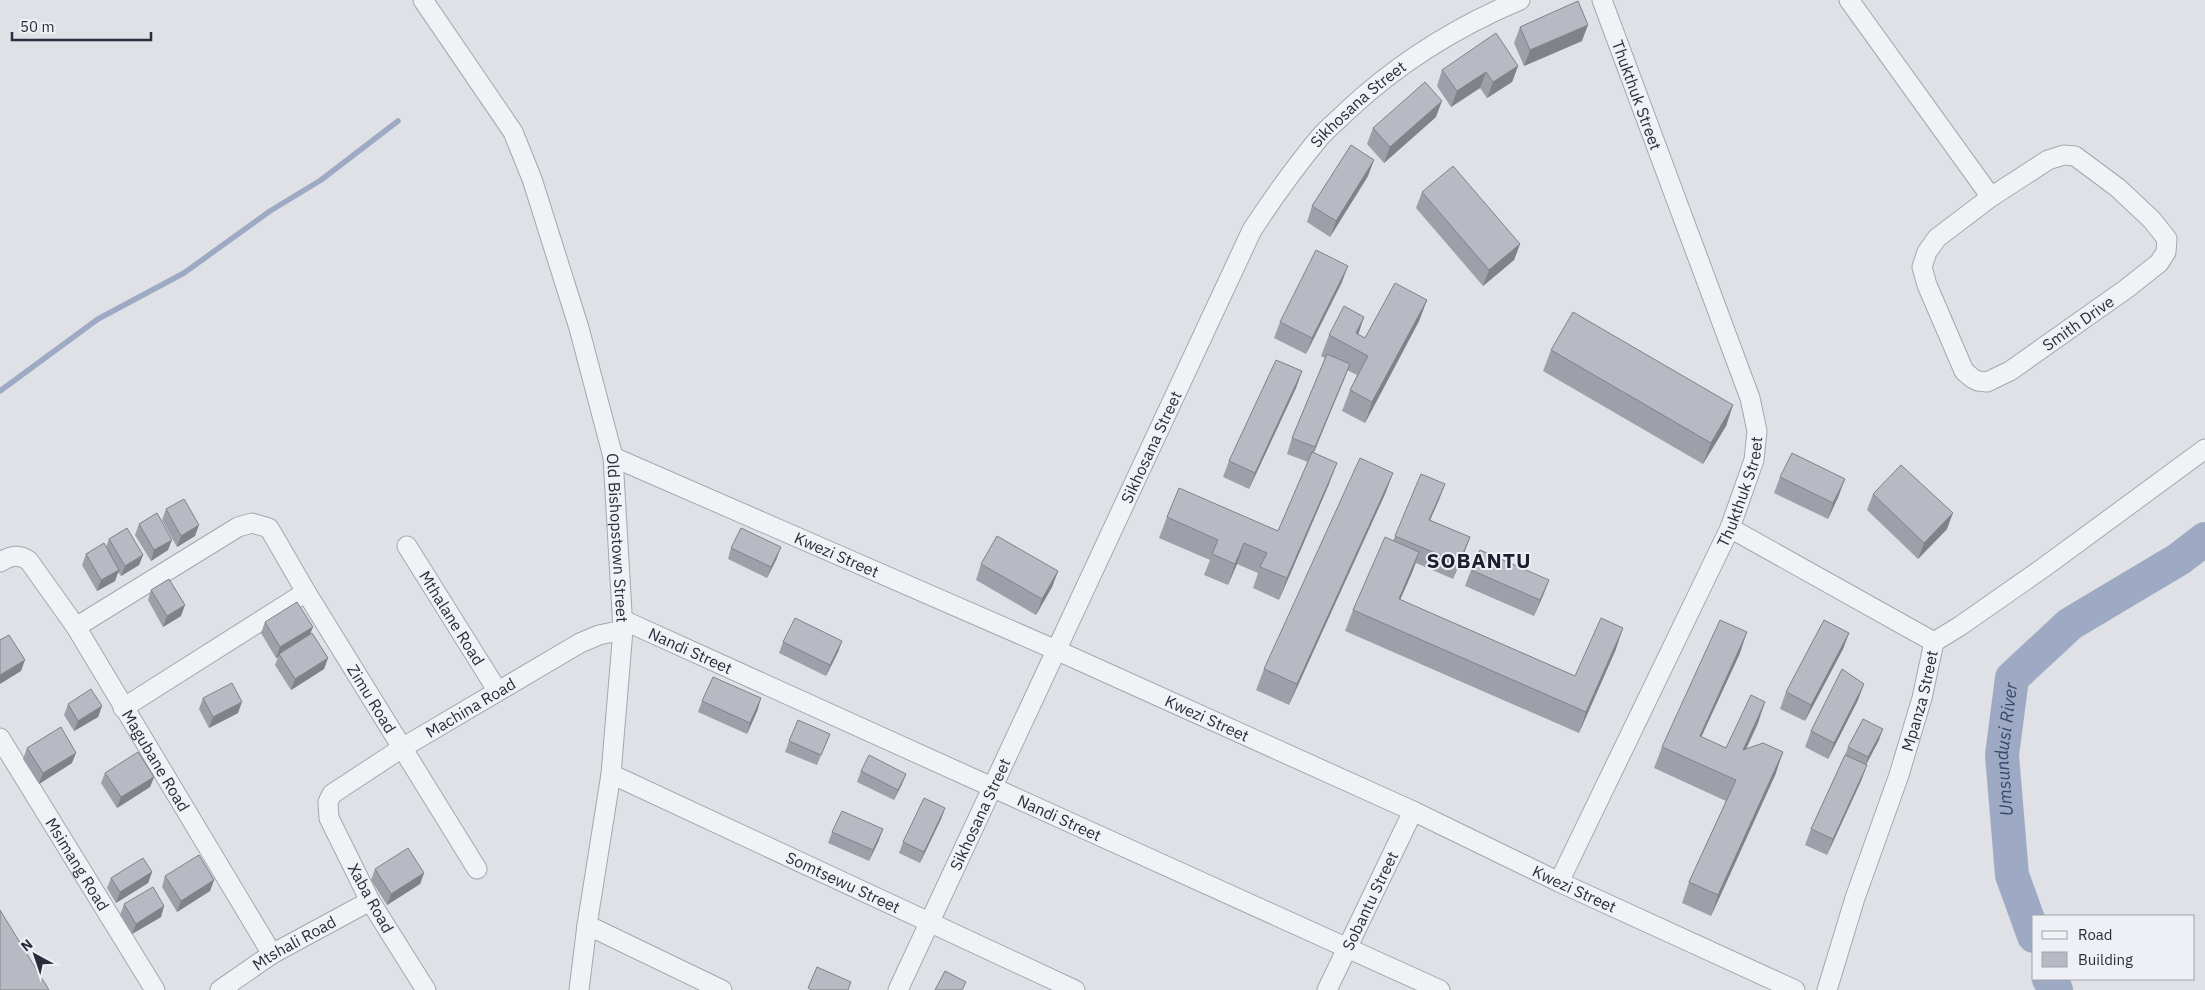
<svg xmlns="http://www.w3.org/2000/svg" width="2205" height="990" viewBox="0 0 2205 990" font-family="'IBM Plex Sans',sans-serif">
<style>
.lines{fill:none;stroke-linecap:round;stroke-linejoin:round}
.stream{stroke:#9eaac3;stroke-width:5.5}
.river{stroke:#9eaac3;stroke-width:34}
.minor-casing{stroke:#a5a7b0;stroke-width:21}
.minor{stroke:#f1f2f6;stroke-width:19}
.wall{fill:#9da0a8}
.shaded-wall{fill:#808288}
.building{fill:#b7bac3;stroke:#808288}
.labels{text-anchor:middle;stroke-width:4;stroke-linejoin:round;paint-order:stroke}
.street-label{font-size:16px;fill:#2a2d3c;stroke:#eef0f5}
.water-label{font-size:18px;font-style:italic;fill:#38476c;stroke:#eef0f5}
.district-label{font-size:21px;font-weight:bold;letter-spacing:1px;fill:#1c1f2d;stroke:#eef0f5}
</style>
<rect width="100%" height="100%" fill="#dfe1e7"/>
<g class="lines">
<!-- stream -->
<path class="stream" d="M0,391L98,319L184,273L270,211L321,180L398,121"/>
<!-- river -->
<g class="river">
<path id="s1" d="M2034,936L2012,875L2002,755L2012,678L2070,624L2179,559L2205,539"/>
<path d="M2049,979L2056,990"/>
</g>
<defs>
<g id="minor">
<path id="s2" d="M423,0L513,132L532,179L579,328L613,457L623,630L611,774L587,925L579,990"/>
<path d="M1849,0L1991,197"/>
<path d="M2064,155L2075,156L2118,188L2152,220L2167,239L2166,252L2159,263L2126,289L2010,371L1987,382L1978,381L1972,378L1964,371L1927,285L1922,267L1927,252L1937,238L1991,197L2048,160Z"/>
<path id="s3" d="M613,457L1056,650L1413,811L1559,882L1795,990"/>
<path d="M1730,528L1934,642"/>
<path id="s4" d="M407,546L497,690"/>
<path id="s5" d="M0,562C10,556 19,553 29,561L76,627L272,954"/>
<path id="s6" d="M623,620L1440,990"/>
<path id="s7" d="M76,627L238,527L252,523L269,528L306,592L477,869"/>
<path d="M123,708L306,592"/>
<path id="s8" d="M0,738L155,990"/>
<path id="s9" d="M611,774L1075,990"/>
<path id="s10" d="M1559,882L1730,528L1754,460L1757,431L1750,398L1602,0"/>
<path d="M587,925L722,990"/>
<path id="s11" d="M220,990L272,954L370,901"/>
<path id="s12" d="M426,990L370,901L329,818L328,802L332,794L402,748L580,643L599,635L623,630"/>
<path id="s13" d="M898,990L1252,230C1273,198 1295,167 1320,137C1328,128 1338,120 1347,111C1398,63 1456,27 1520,0"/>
<path id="s14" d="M1327,990L1413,811"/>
<path id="s15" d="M1827,990L1855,898L1899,775L1922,698L1934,642L1960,626L2043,568L2205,449"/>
</g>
</defs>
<!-- minor casing -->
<use href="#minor" class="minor-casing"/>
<!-- minor -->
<use href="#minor" class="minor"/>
</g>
<!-- wall -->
<path class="wall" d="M1520,27L1582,41L1524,66L1514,43Z
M1518,66L1512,82L1487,98L1480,88L1451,107L1437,86L1442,70Z
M1436,117L1384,163L1367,144L1373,128Z
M1368,176L1330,237L1307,222L1312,206Z
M1422,192L1520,244L1514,260L1483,286L1416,208Z
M1342,282L1306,354L1274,338L1280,322Z
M1427,300L1419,321L1365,423L1342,411L1350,390L1357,375L1347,370L1314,453L1329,484L1279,600L1253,588L1258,573L1237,564L1228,585L1204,575L1210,560L1159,538L1167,517L1278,531L1308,462L1287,454L1292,438L1325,358L1321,356L1329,335L1364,317L1358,334L1365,338Z
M1551,350L1733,405L1726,426L1703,464L1543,371Z
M1302,371L1296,388L1249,489L1223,477L1229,461Z
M1393,473L1385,494L1289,705L1256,690L1264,669Z
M1780,477L1839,495L1828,519L1774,493Z
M1445,484L1430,520L1470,537L1464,553L1453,579L1416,563L1400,600L1575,676L1616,649L1579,733L1345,631L1353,610L1393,541L1395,536Z
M1873,494L1947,529L1918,559L1867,510Z
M166,509L195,536L177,547L162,520Z
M139,524L168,550L151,561L135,535Z
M109,539L143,555L139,565L121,576L118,572L115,581L97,591L82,565L86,554L106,547Z
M731,548L777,558L767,578L728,559Z
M981,564L1058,571L1052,587L1036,615L976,580Z
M1471,570L1549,580L1534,616L1465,586Z
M151,590L181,616L163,627L148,600Z
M265,622L311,634L328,658L324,669L291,690L275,665L278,657L276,658L261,633Z
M1849,633L1843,649L1805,721L1780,709L1786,692Z
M842,641L838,652L826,676L779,653L783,642Z
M1740,653L1701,737L1726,748L1758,723L1746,749L1776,773L1711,916L1682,903L1689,882L1726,801L1654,768L1662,747Z
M203,698L238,713L209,728L199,709Z
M1858,700L1828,759L1805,747L1811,731Z
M702,701L758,709L747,734L698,712Z
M68,704L102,706L98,717L74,731L64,715Z
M830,734L817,765L785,752L789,741Z
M1879,740L1866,765H1867L1861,781L1827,855L1805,845L1811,829L1845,755L1848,747Z
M27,748L72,763L39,784L23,759Z
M861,771L906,774L902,784L894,800L857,782Z
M105,773L154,777L150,787L117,808L101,783Z
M945,808L941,819L920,863L899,853L903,842Z
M832,832L879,840L869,861L828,843Z
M375,869L424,873L420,884L387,905L371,880Z
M152,872L148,883L116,903L107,888L111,878Z
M165,876L214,880L210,891L177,912L162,887Z
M124,904L164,906L161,917L132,934L120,915Z"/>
<!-- shaded-wall -->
<path class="shaded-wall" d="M1588,25L1582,41L1524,66L1530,50Z
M1518,66L1512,82L1487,98L1493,82Z
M1486,72L1480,88L1451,107L1457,91Z
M1442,101L1436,117L1384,163L1390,147Z
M1374,160L1368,176L1330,237L1336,221Z
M1520,244L1514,260L1483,286L1489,270Z
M1348,266L1342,282L1306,354L1312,338Z
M1427,300L1419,321L1365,423L1372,402Z
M1364,317L1357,338L1356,333Z
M1350,364L1344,380L1309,463L1315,447Z
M1302,371L1296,388L1249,489L1255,473Z
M1733,405L1726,426L1703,464L1711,443Z
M1337,463L1329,484L1279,600L1287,578Z
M1393,473L1385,494L1289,705L1297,684Z
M1845,479L1839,495L1828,519L1833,503Z
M1445,484L1439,500L1423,536L1429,520Z
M1953,513L1947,529L1918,559L1924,543Z
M199,525L195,536L177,547L181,536Z
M1470,537L1464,553L1453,579L1459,563Z
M172,540L168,550L151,561L154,550Z
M1244,543L1237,564L1228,585L1235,564Z
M781,547L777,558L767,578L771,567Z
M1419,552L1412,573L1391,620L1399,599Z
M143,555L139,565L121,576L125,566Z
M119,570L115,581L97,591L101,580Z
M1058,571L1052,587L1036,615L1042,599Z
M1549,580L1543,596L1534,616L1540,600Z
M185,605L181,616L163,627L167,616Z
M313,627L309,637L279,654L278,657L276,658L280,647Z
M1623,628L1616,649L1579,733L1586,712Z
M1747,632L1740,653L1692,757L1700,736Z
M1849,633L1843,649L1805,721L1811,705Z
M842,641L838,652L826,676L830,665Z
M328,658L324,669L291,690L295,679Z
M25,660L21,671L0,684V675Z
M1864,684L1858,700L1828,759L1834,743Z
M761,698L758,709L747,734L750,723Z
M242,702L238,713L209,728L213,717Z
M1765,702L1758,723L1736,771L1743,750Z
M102,706L98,717L74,731L78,721Z
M1883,729L1879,740L1864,768L1868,757Z
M1783,752L1776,773L1711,916L1718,895Z
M76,753L72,763L39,784L43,773Z
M1867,765L1861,781L1827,855L1833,839Z
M906,774L902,784L894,800L898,790Z
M154,777L150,787L117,808L121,797Z
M945,808L941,819L920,863L924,852Z
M883,829L879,840L869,861L873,850Z
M152,872L148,883L116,903L120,892Z
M424,873L420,884L387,905L391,894Z
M214,880L210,891L177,912L181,901Z
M164,906L161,917L132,934L136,924Z"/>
<!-- building -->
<path class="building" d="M1578,1L1588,25L1530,50L1520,27Z
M1496,33L1518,66L1493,82L1486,72L1457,91L1442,70Z
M1425,82L1442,101L1390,147L1373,128Z
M1351,145L1374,160L1336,221L1312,206Z
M1453,166L1520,244L1489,270L1422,192Z
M1316,250L1348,266L1312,338L1280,322Z
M1395,283L1427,300L1372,402L1350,390L1368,356L1329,335L1344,306L1364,317L1356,333L1365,338Z
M1573,312L1733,405L1711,443L1551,350Z
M1327,354L1350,364L1315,447L1292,438Z
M1276,360L1302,371L1255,473L1229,461Z
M1312,452L1337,463L1287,578L1260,567L1267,553L1244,543L1235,564L1212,554L1218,540L1167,517L1179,488L1278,531Z
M1792,453L1845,479L1833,503L1780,477Z
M1360,458L1393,473L1297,684L1264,669Z
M1901,465L1953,513L1924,543L1873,494Z
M1421,474L1445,484L1429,520L1470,537L1459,563L1395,536Z
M184,499L199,525L181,536L166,509Z
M157,513L172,540L154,550L139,524Z
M127,528L143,555L125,566L109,539Z
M741,528L781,547L771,567L731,548Z
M997,536L1058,571L1042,599L981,564Z
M1385,537L1419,552L1399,599L1575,676L1601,618L1623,628L1586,712L1353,610Z
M104,543L119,570L101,580L86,554Z
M1480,550L1549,580L1540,600L1471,570Z
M169,579L185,605L167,616L151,590Z
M297,602L313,627L280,647L265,622Z
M795,618L842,641L830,665L783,642Z
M1720,620L1747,632L1700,736L1726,748L1751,695L1765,702L1743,750L1763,743L1783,752L1718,895L1689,882L1736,780L1662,747Z
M1824,620L1849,633L1811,705L1786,692Z
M312,633L328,658L295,679L279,654Z
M9,635L25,660L0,675V640Z
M1842,669L1864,684L1834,743L1811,731Z
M713,677L761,698L750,723L702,701Z
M232,683L242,702L213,717L203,698Z
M91,689L102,706L78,721L68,704Z
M1863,719L1883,729L1868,757L1848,747Z
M798,720L830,734L821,755L789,741Z
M61,727L76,753L43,773L27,748Z
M138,752L154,777L121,797L105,773Z
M869,755L906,774L898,790L861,771Z
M1845,755L1867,765L1833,839L1811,829Z
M924,798L945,808L924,852L903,842Z
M842,811L883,829L873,850L832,832Z
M408,848L424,873L391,894L375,869Z
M199,855L214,880L181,901L165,876Z
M143,858L152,872L120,892L111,878Z
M153,887L164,906L136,924L124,904Z
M0,910L49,990H0Z
M817,967L851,982L848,990H812L808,988Z
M945,971L966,982L962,990H935Z"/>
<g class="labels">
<!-- street labels -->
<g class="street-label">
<text transform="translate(1637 95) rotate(70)" y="6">Thukthuk Street</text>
<text dy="6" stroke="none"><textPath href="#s13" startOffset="1004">Sikhosana Street</textPath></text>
<text transform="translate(2078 323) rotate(-35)" y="6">Smith Drive</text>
<text dy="6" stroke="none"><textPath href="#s13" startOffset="599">Sikhosana Street</textPath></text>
<text dy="6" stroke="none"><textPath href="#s10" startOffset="431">Thukthuk Street</textPath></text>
<text dy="6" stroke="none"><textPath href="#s2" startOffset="581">Old Bishopstown Street</textPath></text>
<text dy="6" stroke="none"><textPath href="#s3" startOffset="244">Kwezi Street</textPath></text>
<text dy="6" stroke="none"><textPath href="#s4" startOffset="85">Mthalane Road</textPath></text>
<text dy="6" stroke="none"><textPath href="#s6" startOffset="74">Nandi Street</textPath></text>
<text dy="6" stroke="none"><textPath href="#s7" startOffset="422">Zimu Road</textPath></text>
<text dy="6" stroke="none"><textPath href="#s15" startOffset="304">Mpanza Street</textPath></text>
<text dy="6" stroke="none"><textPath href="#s12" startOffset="386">Machina Road</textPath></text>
<text dy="6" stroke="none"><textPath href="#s3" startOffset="649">Kwezi Street</textPath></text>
<text dy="6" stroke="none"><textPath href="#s5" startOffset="268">Magubane Road</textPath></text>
<text dy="6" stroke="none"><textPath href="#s13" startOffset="194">Sikhosana Street</textPath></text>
<text dy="6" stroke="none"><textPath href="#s6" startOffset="479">Nandi Street</textPath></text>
<text dy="6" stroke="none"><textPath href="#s8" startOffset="148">Msimang Road</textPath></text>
<text dy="6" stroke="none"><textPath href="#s9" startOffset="256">Somtsewu Street</textPath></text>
<text dy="6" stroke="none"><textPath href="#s3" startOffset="1054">Kwezi Street</textPath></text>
<text transform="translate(371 898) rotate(61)" y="6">Xaba Road</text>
<text dy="6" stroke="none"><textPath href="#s14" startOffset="99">Sobantu Street</textPath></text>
<text dy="6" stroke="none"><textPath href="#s11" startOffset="88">Mtshali Road</textPath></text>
</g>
<!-- water labels -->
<g class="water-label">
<text dy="6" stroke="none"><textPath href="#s1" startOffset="191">Umsundusi River</textPath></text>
</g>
<!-- district labels -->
<g class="district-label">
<text x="1479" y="568">SOBANTU</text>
</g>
</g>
<!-- legend -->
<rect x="2032" y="915" width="162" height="65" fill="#eef0f5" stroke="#a0a2ab"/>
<rect x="2042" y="931" width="25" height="8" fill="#f1f2f6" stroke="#a0a2ab"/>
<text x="2078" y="940" font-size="15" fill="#2a2d3c">Road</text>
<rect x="2042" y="952" width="25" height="15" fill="#b7bac3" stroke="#a0a2ab"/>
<text x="2078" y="965" font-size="15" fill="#2a2d3c">Building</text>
<!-- north arrow -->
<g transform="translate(35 955) rotate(320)" stroke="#eef0f5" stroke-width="4" paint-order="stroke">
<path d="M0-4L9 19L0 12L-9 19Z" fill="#2a2d3c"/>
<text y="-8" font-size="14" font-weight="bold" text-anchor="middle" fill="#2a2d3c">N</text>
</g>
<!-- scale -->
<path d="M12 32v8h139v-8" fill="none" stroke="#2a2d3c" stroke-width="2.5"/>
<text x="20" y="32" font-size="15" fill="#2a2d3c" stroke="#eef0f5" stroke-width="4" paint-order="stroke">50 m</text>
</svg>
